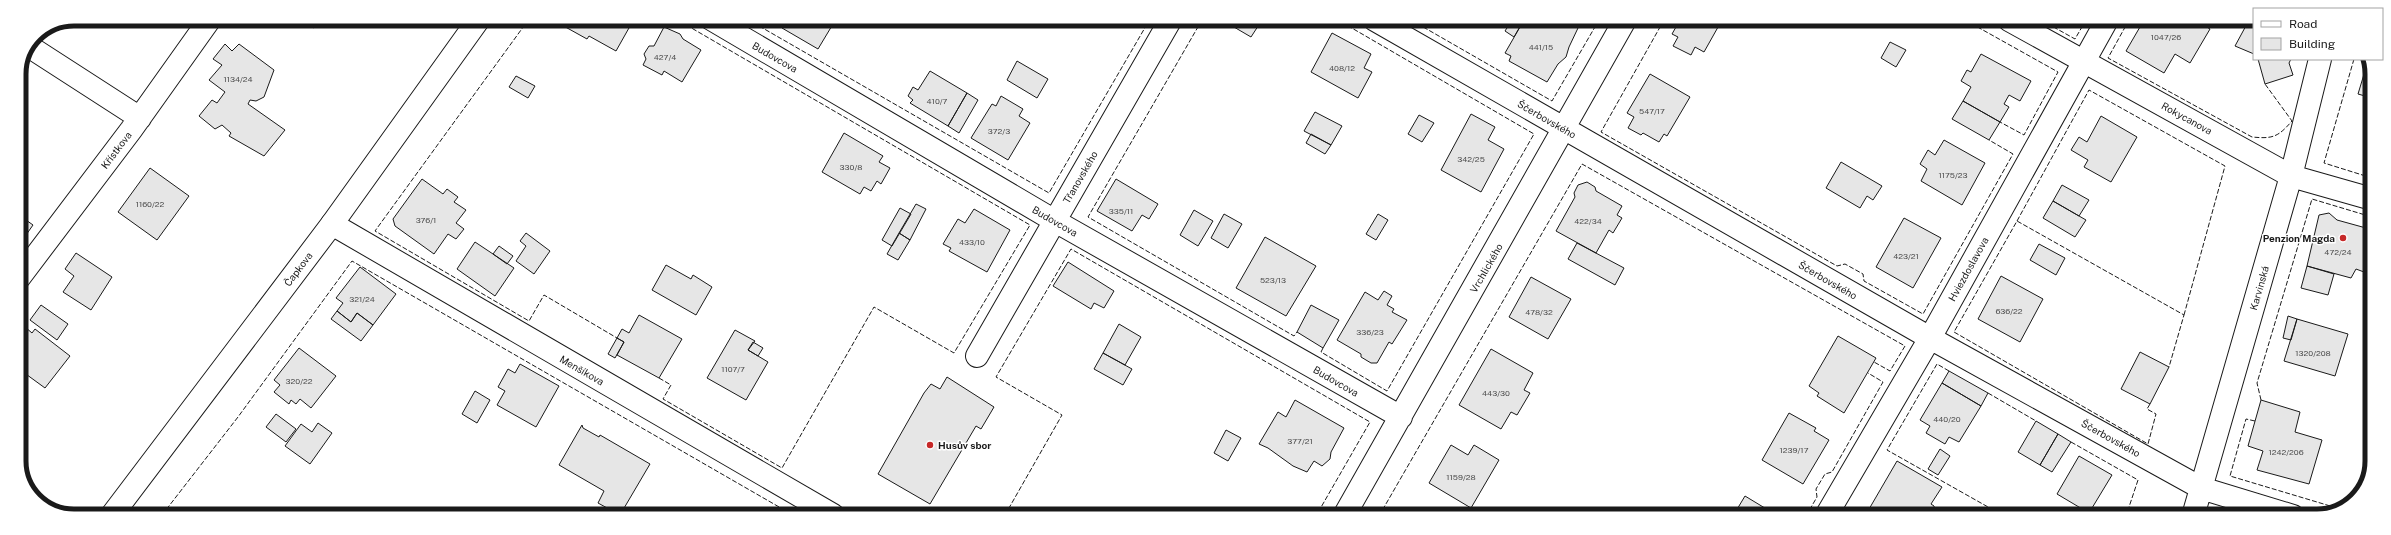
<svg xmlns="http://www.w3.org/2000/svg" width="2391" height="535" viewBox="0 0 2391 535" font-family="'Public Sans',sans-serif">
<style>
.building{fill:#e6e6e6;stroke:#1a1a1a}
.lines{fill:none;stroke-linecap:round;stroke-linejoin:round}
.minor-casing{stroke:#1a1a1a;stroke-width:24}
.tertiary-casing{stroke:#1a1a1a;stroke-width:24}
.minor{stroke:#fff;stroke-width:22}
.tertiary{stroke:#fff;stroke-width:22}
.fence{stroke:#1a1a1a;stroke-width:1;stroke-dasharray:5 2;stroke-linecap:butt}
.poi-dot{fill:#c62828;stroke:#fff;stroke-width:1.5}
.labels{text-anchor:middle;stroke-width:3;stroke-linejoin:round;paint-order:stroke}
.number-label{font-size:8px;fill:#4d4d4d}
.street-label{font-size:10px;fill:#1a1a1a;stroke:#fff}
.poi-label{font-size:10px;font-weight:bold;fill:#1a1a1a;stroke:#fff;text-anchor:end}
.rim{fill:none;stroke:#1a1a1a;stroke-width:5}
</style>
<rect width="100%" height="100%" fill="#fff"/>
<!-- building -->
<path class="building" d="M301,19H321L314,28Z
M551,19H634L616,51L589,36L587,39Z
M787,19H836L818,49L782,28Z
M1222,20H1262L1251,37Z
M1512,20L1522,23L1514,37L1505,31Z
M1524,20H1563L1578,28L1569,47L1566,57L1558,64L1547,82L1509,61L1511,56L1505,53Z
M1680,20H1722L1704,52L1695,47L1691,55L1673,46L1678,37L1672,34Z
M2144,20H2195L2210,29L2190,63L2175,54L2164,73L2126,51Z
M2248,22L2254,25V54L2235,46Z
M664,27L680,34L683,39L701,50L682,82L664,71L662,75L643,65L646,59L644,54L649,46H654Z
M1332,33L1371,54L1364,68L1372,72L1358,98L1311,72Z
M1890,42L1906,50L1896,67L1881,58Z
M225,44L232,51L239,44L274,70L264,97L256,101L250,100L248,104L285,130L264,156L229,136L231,133L222,125L215,129L199,116L212,100L217,103L225,92L209,80L222,65L213,59Z
M1981,54L2031,81L2020,101L2009,95L2004,104L2009,107L2000,122L1963,101L1971,87L1961,81L1967,70L1971,72Z
M2258,59H2291L2289,63L2293,75L2265,84Z
M1017,61L1048,79L1037,98L1007,80Z
M2368,61L2372,70V98L2358,94Z
M930,71L967,93L948,126L910,103L913,100L908,96L913,87L918,90Z
M1650,74L1690,97L1667,136L1664,134L1659,142L1643,133L1641,135L1628,128L1634,117L1627,113Z
M516,76L535,86L528,98L509,87Z
M19,80L27,85L19,97Z
M967,93L978,100L959,133L948,126Z
M1001,96L1023,109L1019,116L1030,123L1008,160L971,138L992,104L996,106Z
M1963,101L2000,122L1989,140L1952,119Z
M1315,112L1342,126L1331,145L1304,131Z
M1471,114L1495,127L1488,140L1504,149L1481,192L1441,170Z
M1419,115L1434,123L1422,142L1408,134Z
M2101,116L2137,137L2111,182L2084,167L2088,160L2071,150L2079,137L2087,142Z
M844,133L883,156L879,162L890,168L881,184L877,181L871,191L864,187L860,194L822,172Z
M1311,134L1331,145L1325,154L1306,143Z
M1944,140L1985,163L1962,205L1921,181L1927,169L1920,164L1928,150L1935,155Z
M1841,162L1882,186L1873,200L1867,196L1860,208L1826,188Z
M150,168L189,196L157,240L118,212Z
M422,179L443,194L447,189L458,197L454,202L466,210L456,223L464,229L456,239L448,234L434,254L395,226L393,219Z
M1116,179L1158,204L1149,219L1142,215L1132,231L1097,211Z
M1587,182L1595,187L1596,191L1622,206L1617,215L1622,218L1613,233L1609,230L1596,253L1556,231L1575,197L1574,193L1578,185Z
M2062,185L2089,200L2079,216L2053,201Z
M2053,201L2086,220L2075,237L2043,218Z
M916,204L926,209L910,240L899,233Z
M900,208L911,214L892,246L882,240Z
M974,209L1010,230L987,272L949,251L951,248L943,244L958,219L965,223Z
M1194,210L1213,221L1198,246L1180,235Z
M2329,213L2337,220L2366,228L2365,238L2371,239L2364,272L2356,269L2351,278L2307,266L2319,215Z
M1224,214L1242,224L1228,248L1211,238Z
M1378,214L1388,220L1376,240L1366,234Z
M19,215L33,225L19,245Z
M1904,218L1941,238L1913,288L1876,267Z
M526,233L550,251L534,274L516,261L526,246L520,241Z
M899,233L910,240L898,260L887,254Z
M1265,237L1316,266L1286,316L1236,288Z
M475,242L514,268L495,296L457,269Z
M1577,243L1624,268L1615,285L1568,259Z
M2039,244L2065,258L2056,275L2030,260Z
M499,246L513,256L507,264L493,254Z
M76,253L112,277L91,310L63,292L74,276L65,269Z
M1068,262L1114,291L1104,308L1094,303L1091,309L1053,286Z
M666,265L691,279L693,275L712,287L696,315L652,290Z
M2307,266L2334,274L2328,295L2301,288Z
M360,267L396,294L373,325L357,313L351,322L337,311L343,303L336,298Z
M2001,276L2043,299L2020,342L1978,319Z
M1531,277L1571,299L1548,339L1509,317Z
M1384,291L1392,296L1387,305L1394,309L1392,312L1407,320L1392,344L1389,342L1377,363H1371L1361,357V354L1337,340L1365,292L1378,300Z
M41,305L68,324L57,340L30,320Z
M1311,305L1339,320L1323,348L1297,332Z
M337,311L351,322L357,313L373,325L361,341L331,319Z
M639,315L682,339L659,378L617,355L624,342L617,338L622,329L629,333Z
M2288,316L2297,319L2291,340L2283,338Z
M2297,319L2348,334L2335,376L2284,361Z
M1119,324L1141,337L1125,365L1103,353Z
M25,327L32,333L35,329L70,356L45,388L19,369V335Z
M735,330L755,341L748,350L768,362L746,400L707,378Z
M1838,336L1876,358L1844,413L1817,396L1819,393L1809,386Z
M617,338L624,342L615,358L608,354Z
M753,342L763,348L758,356L748,350Z
M299,348L336,376L311,408L300,399L296,404L291,400L289,404L274,392L280,385L274,380Z
M1491,349L1533,373L1524,390L1530,393L1517,415L1511,412L1501,429L1459,405Z
M2140,352L2169,367L2150,404L2121,389Z
M1103,353L1132,369L1123,385L1094,369Z
M520,364L559,386L536,427L497,405L505,391L498,387L508,369L515,373Z
M1949,371L1988,393L1981,406L1942,383Z
M947,377L994,407L981,429L976,426L930,504L878,474L924,393L931,384L940,389Z
M1942,383L1981,406L1959,442L1949,437L1945,444L1926,433L1930,426L1920,420Z
M475,391L490,400L477,423L462,414Z
M1295,400L1344,428L1331,452L1330,459L1322,466L1314,461L1307,472L1293,466L1268,448L1259,444L1278,412L1286,417Z
M2261,400L2300,412L2295,432L2322,440L2309,484L2257,470L2263,451L2248,446Z
M1789,413L1816,428L1814,431L1829,440L1803,484L1762,460Z
M276,414L296,429L286,442L266,427Z
M2036,421L2058,434L2040,465L2018,452Z
M318,423L332,433L310,464L285,446L301,424L312,432Z
M582,425L583,428L599,437L600,435L650,464L620,515L598,503L604,491L559,465Z
M1226,430L1241,438L1228,461L1214,453Z
M2058,434L2071,442L2052,472L2040,465Z
M1451,445L1468,455L1474,445L1499,460L1471,508L1429,483Z
M1940,449L1950,456L1938,475L1928,469Z
M2079,456L2112,475L2089,513L2057,494Z
M1897,461L1942,487L1931,504L1934,506L1936,516H1865Z
M1745,496L1778,516H1733Z"/>
<g class="lines">
<defs>
<path id="minor" d="M711,19L1055,221L1401,417
M1375,20L1930,338L2201,488L2293,516
M2009,20L2291,176L2372,199
M30,47L140,118
M332,224L833,515
M19,278L131,130L210,19
M977,356L1171,19
M1344,516L1625,20
M1826,516L1930,338L2107,20
M2193,516L2291,176L2320,59"/>
<path id="tertiary" d="M112,515L332,224L479,19"/>
</defs>
<!-- minor casing -->
<use href="#minor" class="minor-casing"/>
<!-- tertiary casing -->
<use href="#tertiary" class="tertiary-casing"/>
<!-- minor -->
<use href="#minor" class="minor"/>
<!-- tertiary -->
<use href="#tertiary" class="tertiary"/>
<!-- fence -->
<path class="fence" d="M529,19L375,231L529,321L544,295L617,338
M747,19L1049,193L1150,19
M1202,20L1088,217L1294,336L1297,332
M1411,20L1552,101L1599,20
M1664,20L1601,132L1837,266L1845,264L1863,274L1864,281L1923,314L2013,154L1989,140
M1965,20L2058,72L2024,135L2000,122
M2041,20L2075,39L2086,20
M2129,20L2108,58L2252,137C2273,139 2278,137 2292,121L2265,84
M2354,59L2324,163L2372,178
M2017,221L2089,90L2225,166L2184,315
M1323,348L1321,352L1387,391L1534,134L1338,20
M1949,371L1937,364L1887,450L2004,516
M659,378L671,385L663,399L782,468L874,307L954,353L1030,225L676,19
M1988,393L2036,421
M2261,400L2257,383L2312,199L2372,217
M2150,404L2147,409L2156,414L2148,444L1954,332L2017,221L2184,315L2169,367
M2255,421L2246,419L2230,476L2337,508
M2071,442L2138,480L2126,516
M162,515L238,417L352,261L793,515
M1005,515L1062,415L996,377L1071,249L1370,422L1316,516
M1379,516L1582,164L1905,346L1890,371L1874,362
M1806,516L1817,497L1816,489L1825,474L1832,472L1883,382L1868,373
M2218,516L2219,510L2237,516"/>
</g>
<!-- markers -->
<g class="poi-dot">
<circle cx="2343" cy="238" r="4"/>
<circle cx="930" cy="445" r="4"/>
</g>
<g class="labels">
<!-- number labels -->
<g class="number-label">
<text x="2166" y="40">1047/26</text>
<text x="1541" y="50">441/15</text>
<text x="665" y="60">427/4</text>
<text x="1342" y="71">408/12</text>
<text x="238" y="82">1134/24</text>
<text x="937" y="104">410/7</text>
<text x="1652" y="114">547/17</text>
<text x="999" y="134">372/3</text>
<text x="1471" y="162">342/25</text>
<text x="851" y="170">330/8</text>
<text x="1953" y="178">1175/23</text>
<text x="150" y="207">1160/22</text>
<text x="1121" y="214">335/11</text>
<text x="426" y="223">376/1</text>
<text x="1588" y="224">422/34</text>
<text x="972" y="245">433/10</text>
<text x="2338" y="255">472/24</text>
<text x="1906" y="259">423/21</text>
<text x="1273" y="283">523/13</text>
<text x="362" y="302">321/24</text>
<text x="2009" y="314">636/22</text>
<text x="1539" y="315">478/32</text>
<text x="1370" y="335">336/23</text>
<text x="2313" y="356">1320/208</text>
<text x="733" y="372">1107/7</text>
<text x="299" y="384">320/22</text>
<text x="1496" y="396">443/30</text>
<text x="1947" y="422">440/20</text>
<text x="1300" y="444">377/21</text>
<text x="1794" y="453">1239/17</text>
<text x="2286" y="455">1242/206</text>
<text x="1461" y="480">1159/28</text>
</g>
<!-- street labels -->
<g class="street-label">
<text transform="translate(775 57) rotate(30)" y="4">Budovcova</text>
<text transform="translate(2187 118) rotate(29)" y="4">Rokycanova</text>
<text transform="translate(1547 119) rotate(30)" y="4">Ščerbovského</text>
<text transform="translate(116 150) rotate(-53)" y="4">Křístkova</text>
<text transform="translate(1080 177) rotate(-60)" y="4">Třanovského</text>
<text transform="translate(1055 221) rotate(30)" y="4">Budovcova</text>
<text transform="translate(1486 268) rotate(-60)" y="4">Vrchlického</text>
<text transform="translate(298 269) rotate(-53)" y="4">Čapkova</text>
<text transform="translate(1968 269) rotate(-61)" y="4">Hviezdoslavova</text>
<text transform="translate(1828 280) rotate(30)" y="4">Ščerbovského</text>
<text transform="translate(2259 288) rotate(-74)" y="4">Karvinská</text>
<text transform="translate(582 370) rotate(30)" y="4">Menšíkova</text>
<text transform="translate(1336 381) rotate(30)" y="4">Budovcova</text>
<text transform="translate(2111 438) rotate(29)" y="4">Ščerbovského</text>
</g>
<!-- poi labels -->
<g class="poi-label">
<text x="2335" y="242">Penzion Magda</text>
<text x="938" y="449" text-anchor="start">Husův sbor</text>
</g>
</g>
<!-- crop -->
<path d="M0 0H2391V535H0ZM74 26H2317A48 48 0 0 1 2365 74V461A48 48 0 0 1 2317 509H74A48 48 0 0 1 26 461V74A48 48 0 0 1 74 26Z" fill="#fff" fill-rule="evenodd"/>
<path class="rim" d="M74 26H2317A48 48 0 0 1 2365 74V461A48 48 0 0 1 2317 509H74A48 48 0 0 1 26 461V74A48 48 0 0 1 74 26Z"/>
<!-- legend -->
<rect x="2253" y="8" width="130" height="52" fill="#ffffff" stroke="#a3a3a3"/>
<rect x="2261" y="21" width="20" height="6" fill="#ffffff" stroke="#a3a3a3"/>
<text x="2289" y="28" font-size="12" fill="#1a1a1a">Road</text>
<rect x="2261" y="38" width="20" height="12" fill="#e6e6e6" stroke="#a3a3a3"/>
<text x="2289" y="48" font-size="12" fill="#1a1a1a">Building</text>
</svg>
